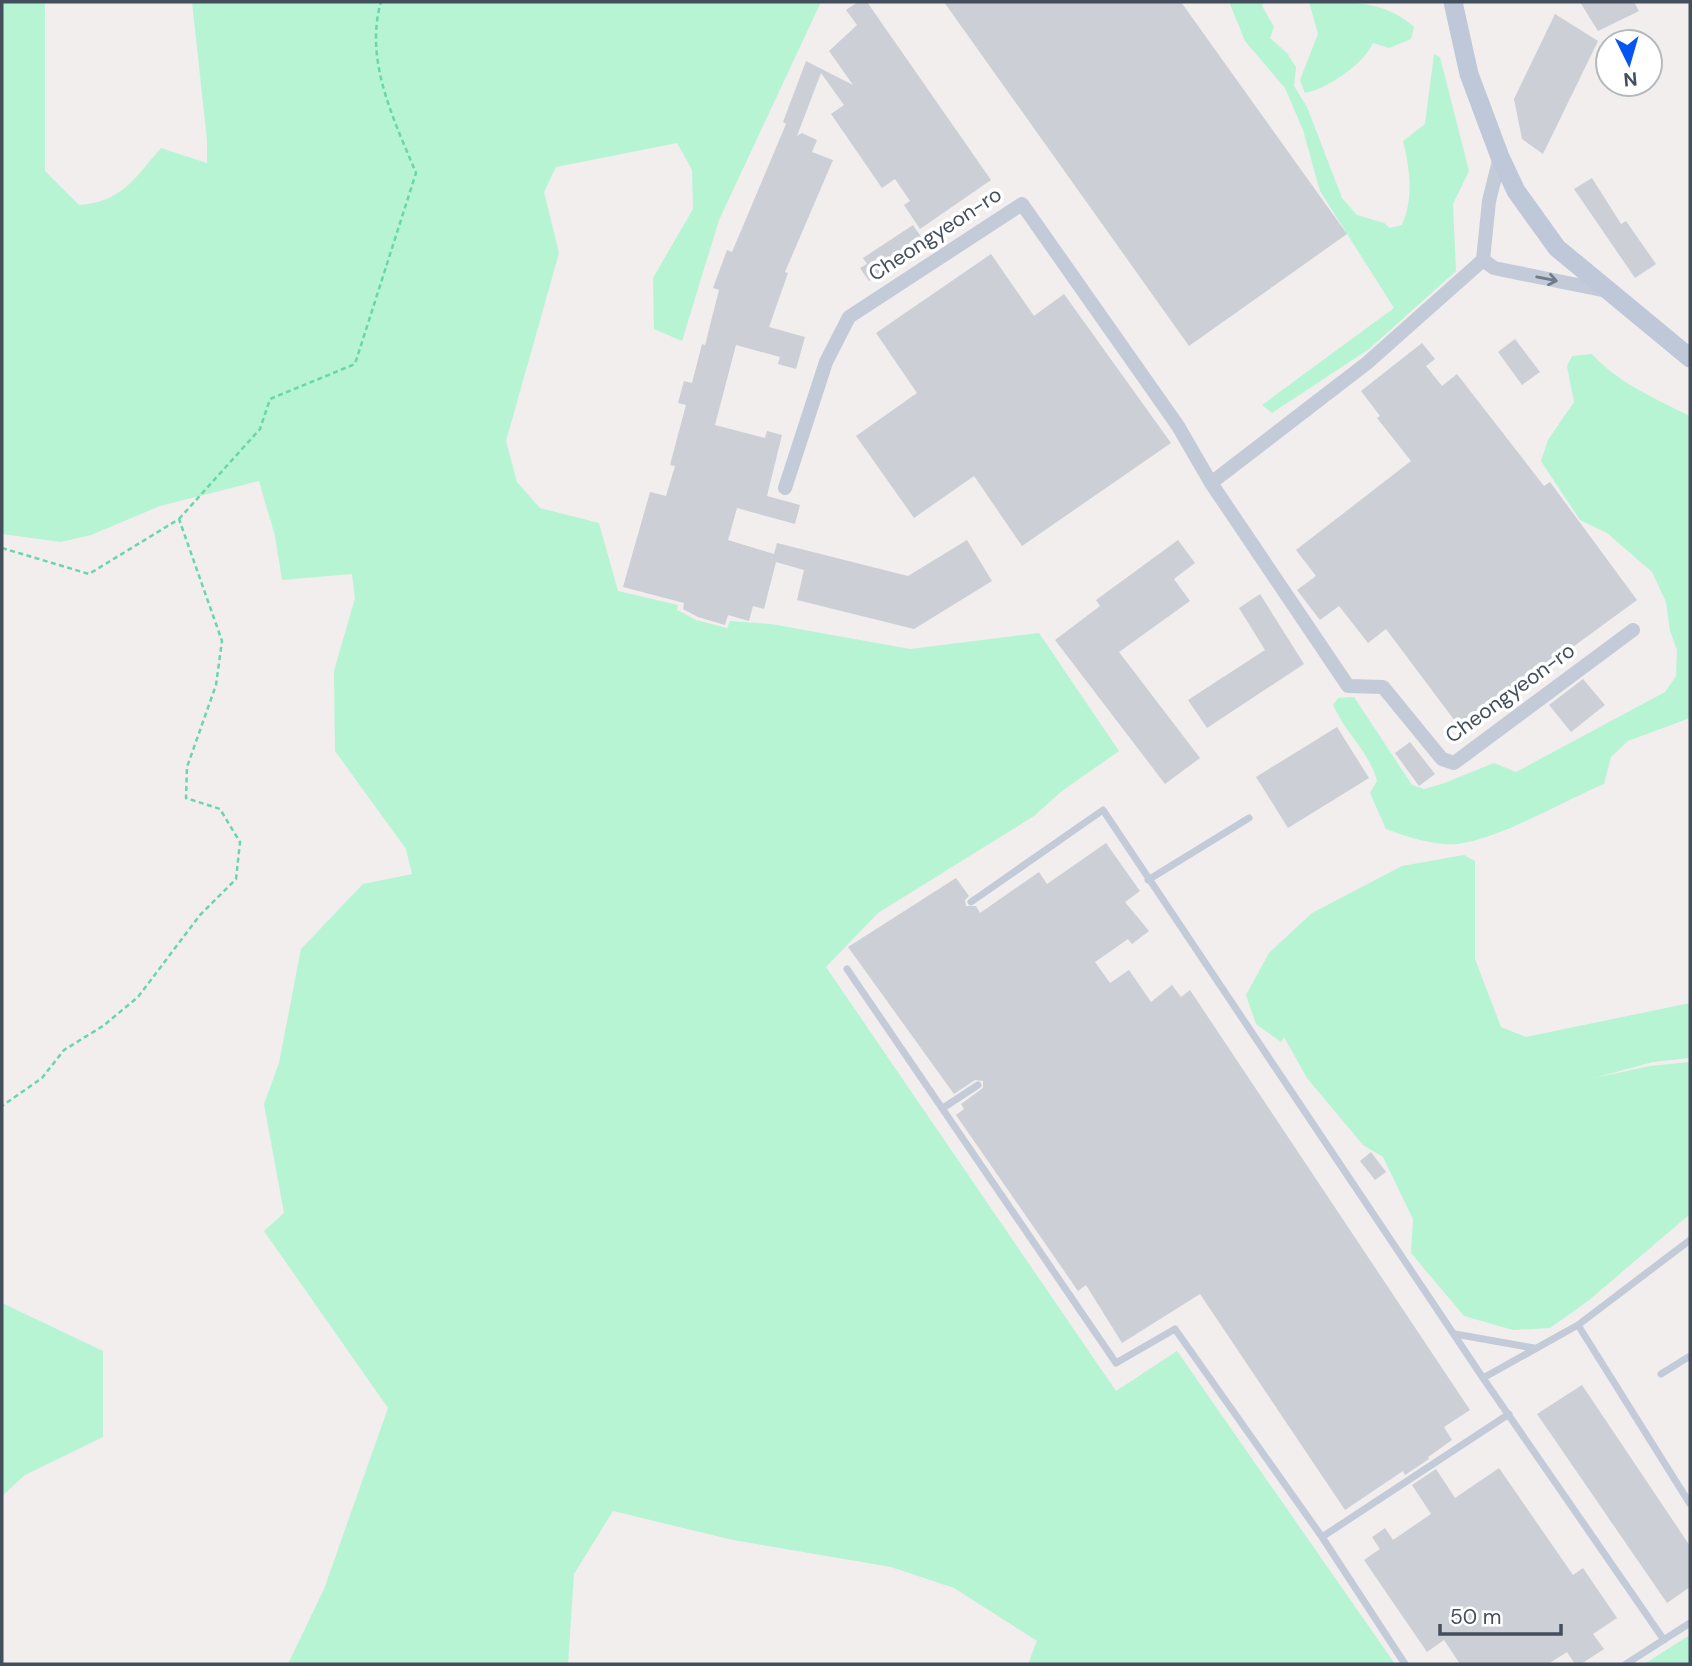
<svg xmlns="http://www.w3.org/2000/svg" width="1692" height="1666" viewBox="0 0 1692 1666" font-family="'DM Sans',sans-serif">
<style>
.green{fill:#b6f4d4}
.building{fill:#cccfd6}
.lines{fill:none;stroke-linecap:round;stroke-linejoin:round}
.path{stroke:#6bd5ab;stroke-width:2.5;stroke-dasharray:5 3.5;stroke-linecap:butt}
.lane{stroke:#c2cbd7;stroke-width:7}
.street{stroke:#c2cbd7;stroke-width:14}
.secondary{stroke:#bec8d9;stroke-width:19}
.oneway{stroke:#707a88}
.labels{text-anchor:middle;stroke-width:7;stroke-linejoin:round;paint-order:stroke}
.street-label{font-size:21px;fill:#444f5d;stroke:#fff}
</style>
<rect width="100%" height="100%" fill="#f1eeed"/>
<!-- green -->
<path class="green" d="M2,2H45V171L79,205C122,202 134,179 161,148L207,163V140L192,2H821L719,220L682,341L654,329L653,278L693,209L692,170L677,143L556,167L544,192L559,253L506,441L517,482L540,508L599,523L618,591L678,605L677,610L696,620L727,628L730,621L771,624L910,649L1039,633L1119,751L1062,791L1034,816L878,913L826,967L1116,1391L1177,1351L1395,1664H1028L1037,1641L954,1588L891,1567L733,1540L613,1511L574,1574L568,1664H288L324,1589L388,1408L264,1231L284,1213L264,1104L279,1063L301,949L363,884L412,874L406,849L335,751L334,671L355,598L352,574L282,580L275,536L259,481L160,506L91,535L61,542L2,534Z
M1229,2H1264L1262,6L1274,27L1270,38L1287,53L1296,67L1294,86L1307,107L1342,198L1357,215L1384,223L1390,228L1402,225C1414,197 1410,170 1403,141L1425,124L1434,54L1440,57L1469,171L1453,204L1456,271L1369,349L1272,413L1262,405L1394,308L1320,191L1303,130L1285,88L1245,41Z
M1309,2C1349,2 1385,0 1414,27L1411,39L1389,48L1373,43C1364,64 1327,89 1305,93L1300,80L1318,34Z
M1592,354C1618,383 1656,399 1690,416V718L1628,741L1611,757L1604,784C1565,800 1483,849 1443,844C1424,842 1404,836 1386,829L1370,793L1377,781C1369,751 1346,734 1333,705L1338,698L1354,697L1412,785L1424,789L1442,784L1494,763L1516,772L1665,692L1676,676L1677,650L1670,631L1666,602L1652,572L1607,533L1580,520L1541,461L1548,440L1574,402L1567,366L1572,356Z
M1464,855L1475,861V959L1501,1027L1526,1037L1690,1003V1058L1653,1062L1594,1078L1650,1066L1690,1062V1214L1588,1301L1550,1328L1513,1330L1464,1316L1411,1253L1413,1219L1383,1157L1363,1145L1307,1078L1284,1037L1281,1042L1256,1024L1246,995L1269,953L1312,913L1402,866Z
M2,1303L103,1351V1437L25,1475L2,1496Z
M1690,1635V1664H1644Z"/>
<!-- building -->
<path class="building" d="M858,2H867L991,180L920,229L904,205L910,201L895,179L882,188L831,114L844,105L821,73L797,136L802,133L817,140L812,152L833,160L785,272L788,273L769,327L805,337L796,369L778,364L780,357L736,345L715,425L765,438L767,431L782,435L767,496L800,505L795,524L737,508L728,540L774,554L777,543L908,576L967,540L992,581L914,629L797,600L804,570L776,562L764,609L753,606L749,621L728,615L725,625L698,617L683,609L684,603L623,587L650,492L666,496L675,466L670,465L686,405L678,403L684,381L692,383L702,344L705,345L719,290L713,288L727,250L732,252L786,124L783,122L806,61L853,85L829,51L857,25L846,10Z
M944,2H1181L1347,234L1189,346Z
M1580,2H1634L1639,11L1598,31Z
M1555,14L1598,41L1543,154L1522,139L1514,99Z
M1592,178L1621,224L1626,221L1656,264L1635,278L1574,189Z
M913,225L926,244L869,281L860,268L867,264L863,258Z
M991,254L1034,316L1064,294L1171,443L1022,546L974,476L914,518L856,436L917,393L876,333Z
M1515,339L1540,372L1522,385L1498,352Z
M1422,343L1435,359L1426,366L1442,386L1457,374L1544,486L1550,482L1637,600L1461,729L1386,629L1368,643L1339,606L1320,620L1297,590L1316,576L1296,550L1411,461L1377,418L1380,416L1361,391Z
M1178,540L1195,563L1174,579L1190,601L1119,652L1200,758L1165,784L1055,640L1100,606L1096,600Z
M1260,594L1304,664L1207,728L1188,700L1265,650L1239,608Z
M1583,679L1605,705L1571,732L1549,705Z
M1337,727L1369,778L1288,828L1256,777Z
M1410,742L1435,774L1419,786L1395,753Z
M1106,843L1140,891L1125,902L1149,931L1132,944L1128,939L1095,962L1110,983L1129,970L1151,1002L1172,985L1181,997L1190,990L1470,1410L1444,1427L1452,1440L1428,1457L1429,1459L1405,1475L1403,1471L1345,1510L1200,1294L1122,1343L1086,1285L1078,1291L956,1115L964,1109L961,1104L983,1088V1081L975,1080L954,1094L848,947L956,878L969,896L965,900L966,906H976L980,913L1039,872L1047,884Z
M1371,1152L1386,1172L1375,1180L1360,1161Z
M1582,1385L1690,1546V1587L1667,1603L1537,1414Z
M1499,1468L1573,1575L1583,1568L1617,1618L1593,1634L1604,1649L1581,1664H1575L1567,1652L1548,1664H1460L1444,1640L1427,1652L1364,1560L1380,1549L1372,1537L1385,1528L1393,1540L1431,1514L1412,1485L1436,1469L1455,1498Z"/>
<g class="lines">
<!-- path -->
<path class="path" d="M179,519L260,429L270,399L355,364L416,173C394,120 364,60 381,2
M2,548L89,574L179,519L222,641L216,685L187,767L186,798L220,809L240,842L236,879L200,915L138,997L103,1026L64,1050L42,1078L2,1106"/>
<!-- lane -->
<path class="lane" d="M1148,880L1249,818
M971,902L1103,810L1483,1378L1578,1325L1690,1240
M847,969L1116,1363L1175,1329L1322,1537L1405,1664
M943,1108L978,1085
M1578,1325L1690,1504
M1455,1334L1534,1348
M1661,1374L1690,1356
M1483,1378L1664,1640
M1322,1537L1509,1414
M1626,1664L1690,1623"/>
<!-- street -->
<path class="street" d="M1483,260L1494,268L1607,291
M1211,483L1348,686L1383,687L1442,759L1454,763L1633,630
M785,488L826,362L849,317L1022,204L1178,426L1211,483L1367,363L1483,260L1489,201L1500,157"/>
<!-- secondary -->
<path class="secondary" d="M1453,2L1469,74L1500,157L1516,191L1557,248L1690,358"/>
</g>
<!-- one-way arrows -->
<defs><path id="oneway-shaft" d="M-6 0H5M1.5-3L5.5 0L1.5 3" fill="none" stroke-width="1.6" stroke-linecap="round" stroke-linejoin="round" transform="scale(1.75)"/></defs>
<use class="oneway" href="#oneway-shaft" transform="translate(1547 279) rotate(11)"/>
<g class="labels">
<!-- street labels -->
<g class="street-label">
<text transform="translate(935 234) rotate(-33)" y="7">Cheongyeon-ro</text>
<text transform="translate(1510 693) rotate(-36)" y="7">Cheongyeon-ro</text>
</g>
</g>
<!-- border -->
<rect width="1692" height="1666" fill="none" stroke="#444f5d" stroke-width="7"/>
<!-- north arrow -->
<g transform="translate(1629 63) rotate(175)"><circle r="33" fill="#ffffff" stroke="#b4b9be" stroke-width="2"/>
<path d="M0-5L12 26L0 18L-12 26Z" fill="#0555f3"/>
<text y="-10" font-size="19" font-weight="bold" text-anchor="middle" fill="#444f5d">N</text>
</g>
<!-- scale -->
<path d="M1440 1624v10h121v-10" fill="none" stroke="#444f5d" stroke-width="3.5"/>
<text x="1450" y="1624" font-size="21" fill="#444f5d" stroke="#ffffff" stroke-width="5" paint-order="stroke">50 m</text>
</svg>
